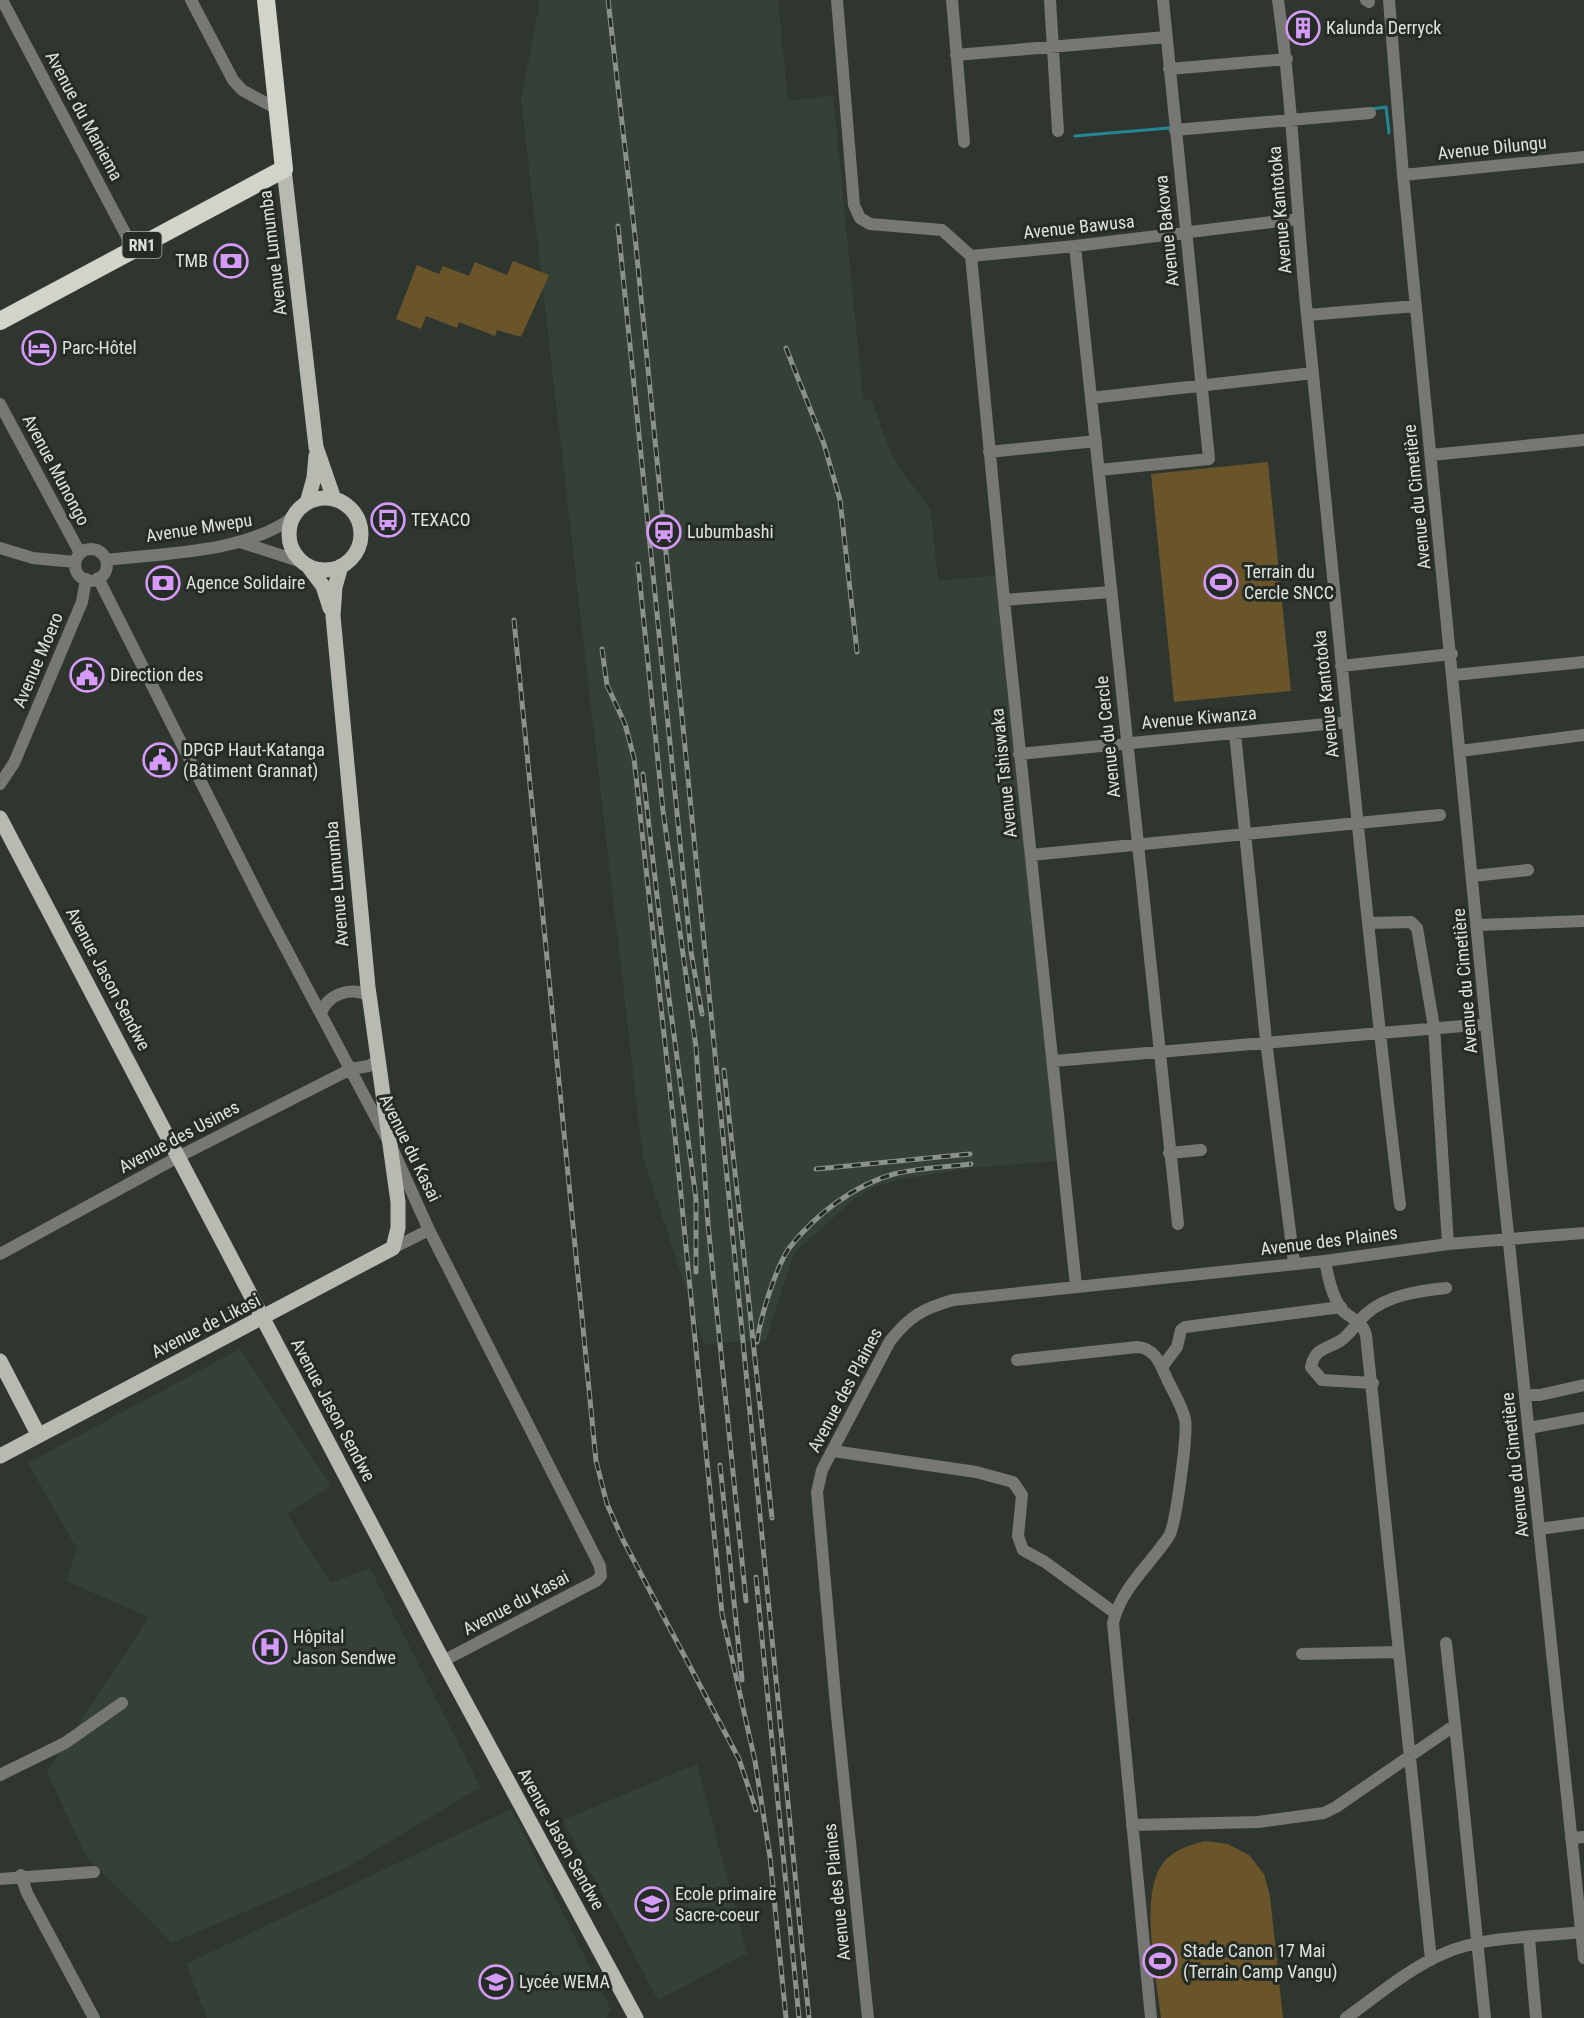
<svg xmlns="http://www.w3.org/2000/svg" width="1584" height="2018" viewBox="0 0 1584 2018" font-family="'Roboto Condensed',sans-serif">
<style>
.built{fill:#354137}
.green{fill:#6a5429}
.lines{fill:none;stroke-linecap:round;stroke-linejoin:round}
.stream{stroke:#238699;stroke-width:3}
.minor{stroke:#777773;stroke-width:12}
.major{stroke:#b8bab1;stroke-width:15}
.highway{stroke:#d2d4ca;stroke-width:18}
.rail-casing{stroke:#8b918c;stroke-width:5}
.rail{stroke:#252c26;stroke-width:3;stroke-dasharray:9;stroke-linecap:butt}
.labels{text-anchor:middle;stroke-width:6;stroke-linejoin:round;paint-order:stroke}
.shield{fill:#252c26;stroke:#a7aca8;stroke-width:1.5}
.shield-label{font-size:16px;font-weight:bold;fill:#dfe3df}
.poi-label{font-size:18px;fill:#dfe3df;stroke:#252c26;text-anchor:start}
.street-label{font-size:18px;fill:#dfe3df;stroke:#252c26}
</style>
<rect width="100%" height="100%" fill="#2f3630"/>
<!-- built -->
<path class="built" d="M540,0H778L788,101L833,95L863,399L871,400L893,458L931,511L938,581L999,575L1057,1161L971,1168L896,1180L872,1188L854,1199L794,1253L766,1340L704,1344L643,1158L521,99Z
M240,1349L331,1486L287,1514L331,1583L370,1568L480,1787L344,1869L172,1943L86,1856L47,1772L149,1617L66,1581L77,1549L28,1463Z
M697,1764L747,1953L658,2000L563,1820Z
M511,1809L611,2010L606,2018H207L186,1964Z"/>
<!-- green -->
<path class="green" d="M513,261L549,275L521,337L497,330L495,336L459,322L457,328L426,316L421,329L396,319L417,265L439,274L443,266L469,276L475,262L507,275Z
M1268,462L1291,691L1174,702L1151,474Z
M1205,1841L1228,1844L1249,1855L1264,1874L1270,1896L1283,2018H1161C1157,1979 1138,1892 1164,1862C1175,1849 1190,1845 1205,1841Z"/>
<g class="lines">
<!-- stream -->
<path class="stream" d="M1372,109L1386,107L1389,133
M1075,136L1169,128"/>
<!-- minor -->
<path class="minor" d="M2,0L134,250
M191,0L233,80L242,90L277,109
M837,0L854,205L860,218L870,224L942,230L971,256
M952,0L964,142
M1050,0L1058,131
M1278,0C1293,104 1296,210 1307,315C1337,612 1364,909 1400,1205
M1366,0L1369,2
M1389,0L1403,175L1486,1024L1584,1958
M956,55L1166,37
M1169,69L1287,59
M1175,130L1370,113
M1403,175L1584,157
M1075,246L1178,1224
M971,256L1004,600L1076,1286
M971,256L1075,246L1297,219
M1307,315L1416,306
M1091,398L1313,373
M0,404L80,553
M989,452L1096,441
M1431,455L1584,440
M1099,470L1209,459L1163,0
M243,543L302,562
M0,548L33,558L75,562
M75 565a16 16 0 1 1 32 0a16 16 0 1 1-32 0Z
M106,560C164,553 246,553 293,517
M98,578L264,907L392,1148L429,1230L600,1566L601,1576L596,1581L443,1661
M1004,600L1111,592
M1341,666L1452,654
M1454,675L1584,662
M1235,733L1266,1041L1294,1263
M1460,751L1584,735
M1019,754L1347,722
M0,784L14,763L82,602L86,579
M1031,855L1440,815
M1473,876L1528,870
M1370,923L1411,922L1417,928L1434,1027L1448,1244
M1478,925L1584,921
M321,1013C328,994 351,986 369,996
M1054,1061L1486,1024
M1169,1153L1201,1150
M393,1248L429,1230
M0,1254L180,1156L351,1069L369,1066L378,1060
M1325,1261C1328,1276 1332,1298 1343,1311C1352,1319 1363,1322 1366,1335L1431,1960
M1017,1360L1137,1347C1156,1348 1161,1366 1168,1381C1174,1393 1182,1406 1185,1419C1188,1432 1176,1525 1169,1536C1150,1565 1121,1588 1113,1623L1151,2018
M1162,1367L1177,1347L1181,1330L1185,1327L1341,1307
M1373,1383L1322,1380L1311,1367C1315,1348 1325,1350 1340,1341C1350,1335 1357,1322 1366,1314C1387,1295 1419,1291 1446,1288
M1525,1395H1540L1584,1385
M1529,1428L1584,1418
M833,1451L976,1472L1013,1482L1022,1495L1018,1536L1023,1550L1045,1562L1115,1613
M1539,1529L1584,1523
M1302,1654L1399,1652
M1455,1725L1485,2018
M0,1775L65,1743L122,1703
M1132,1825L1258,1822L1324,1813L1336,1807L1455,1725L1446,1643
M1571,1838L1584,1837
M21,1875L27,1893L94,2018
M0,1879L94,1872
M1529,1938L1536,2018
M868,2018L836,1706L817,1492L822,1470L890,1341C910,1316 922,1309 953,1300L1325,1261L1448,1244L1584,1233
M1346,2018C1377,1996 1409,1968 1445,1953C1483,1936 1539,1937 1581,1932"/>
<!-- major -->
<path class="major" d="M284,169L316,447L334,499
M289 534a36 36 0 1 1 72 0a36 36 0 1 1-72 0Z
M307,503L314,478L316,456
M308,566L323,586L330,608
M0,818L443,1661L636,2018
M0,1361L38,1434
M0,1456L393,1248L398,1228V1202L368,987L333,616L335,587L341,566"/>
<!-- highway -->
<path class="highway" d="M0,321L284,169L266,0"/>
<defs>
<path id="rail" d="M608,0L635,236L664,532L809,2018
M618,226L691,952L702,1014
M786,348L824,444L840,500L857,652
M638,564L663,811L696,1047L708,1224L746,1601
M514,620L596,1461L607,1504L623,1540L739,1759L756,1810
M602,649L607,685L625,724L634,758L676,1145L722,1614L755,1761L770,1857L786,2018
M643,774L668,991L696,1199V1272
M724,1070L772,1518
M816,1169L970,1154
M757,1342C760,1318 776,1266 790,1247C815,1215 854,1185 894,1174C919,1168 946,1167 971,1164
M720,1465L742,1680
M756,1577L799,2018"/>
</defs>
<!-- rail casing -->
<use href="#rail" class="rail-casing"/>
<!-- rail -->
<use href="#rail" class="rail"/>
</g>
<!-- icons -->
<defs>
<symbol id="building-ring" viewBox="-11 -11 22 22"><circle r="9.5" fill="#252c26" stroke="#d69bfa" stroke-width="1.5"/><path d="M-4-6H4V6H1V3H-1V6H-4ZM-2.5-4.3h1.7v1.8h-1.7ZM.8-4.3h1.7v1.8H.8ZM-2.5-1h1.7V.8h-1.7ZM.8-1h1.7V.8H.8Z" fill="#d69bfa"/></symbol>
<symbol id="bank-ring" viewBox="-11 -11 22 22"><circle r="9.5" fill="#252c26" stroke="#d69bfa" stroke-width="1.5"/><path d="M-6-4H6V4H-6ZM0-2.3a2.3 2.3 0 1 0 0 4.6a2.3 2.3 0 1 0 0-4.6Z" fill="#d69bfa"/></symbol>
<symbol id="hotel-ring" viewBox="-11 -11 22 22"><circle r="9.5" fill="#252c26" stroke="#d69bfa" stroke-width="1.5"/><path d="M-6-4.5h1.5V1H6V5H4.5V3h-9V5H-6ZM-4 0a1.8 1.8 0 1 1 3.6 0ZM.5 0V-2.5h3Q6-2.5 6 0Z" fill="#d69bfa"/></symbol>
<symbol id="bus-ring" viewBox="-11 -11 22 22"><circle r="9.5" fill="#252c26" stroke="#d69bfa" stroke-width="1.5"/><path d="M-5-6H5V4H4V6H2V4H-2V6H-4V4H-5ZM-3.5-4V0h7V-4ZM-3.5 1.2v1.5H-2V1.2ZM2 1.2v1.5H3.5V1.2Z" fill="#d69bfa"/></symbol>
<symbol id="station-ring" viewBox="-11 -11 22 22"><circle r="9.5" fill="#252c26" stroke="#d69bfa" stroke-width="1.5"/><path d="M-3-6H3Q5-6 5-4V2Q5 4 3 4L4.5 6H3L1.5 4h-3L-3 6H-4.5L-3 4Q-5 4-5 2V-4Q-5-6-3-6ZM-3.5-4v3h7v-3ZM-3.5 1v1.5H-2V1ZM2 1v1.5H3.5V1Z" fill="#d69bfa"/></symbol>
<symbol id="stadium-ring" viewBox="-11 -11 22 22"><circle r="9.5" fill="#252c26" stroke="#d69bfa" stroke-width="1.5"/><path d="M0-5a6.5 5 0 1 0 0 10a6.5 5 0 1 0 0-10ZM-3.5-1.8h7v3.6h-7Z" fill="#d69bfa"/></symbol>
<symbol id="civic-ring" viewBox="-11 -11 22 22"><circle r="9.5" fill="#252c26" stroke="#d69bfa" stroke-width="1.5"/><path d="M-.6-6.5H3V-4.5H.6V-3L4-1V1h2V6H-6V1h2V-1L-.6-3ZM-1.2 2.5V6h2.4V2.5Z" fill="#d69bfa"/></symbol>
<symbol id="hospital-ring" viewBox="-11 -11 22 22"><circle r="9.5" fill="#252c26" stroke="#d69bfa" stroke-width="1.5"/><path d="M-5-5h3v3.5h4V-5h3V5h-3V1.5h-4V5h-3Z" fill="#d69bfa"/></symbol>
<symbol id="school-ring" viewBox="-11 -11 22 22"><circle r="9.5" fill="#252c26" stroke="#d69bfa" stroke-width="1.5"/><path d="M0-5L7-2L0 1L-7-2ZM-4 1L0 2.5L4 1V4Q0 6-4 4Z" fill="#d69bfa"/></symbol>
</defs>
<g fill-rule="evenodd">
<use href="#building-ring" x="1284" y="9" width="38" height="38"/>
<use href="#bank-ring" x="212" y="242" width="38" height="38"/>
<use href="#hotel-ring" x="20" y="329" width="38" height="38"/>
<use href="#bus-ring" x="369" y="501" width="38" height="38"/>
<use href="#station-ring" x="645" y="513" width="38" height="38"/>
<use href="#stadium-ring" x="1202" y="563" width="38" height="38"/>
<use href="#bank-ring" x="144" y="564" width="38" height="38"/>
<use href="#civic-ring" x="68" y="656" width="38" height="38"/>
<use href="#civic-ring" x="141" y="741" width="38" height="38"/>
<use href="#hospital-ring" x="251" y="1628" width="38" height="38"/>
<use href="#school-ring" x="633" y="1885" width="38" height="38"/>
<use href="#stadium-ring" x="1141" y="1942" width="38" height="38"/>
<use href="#school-ring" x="477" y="1963" width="38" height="38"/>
</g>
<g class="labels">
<!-- shield labels -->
<rect class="shield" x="122.5" y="232" width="39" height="26" rx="4.5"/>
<g class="shield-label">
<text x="142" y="251">RN1</text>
</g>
<!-- poi labels -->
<g class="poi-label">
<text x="1326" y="34">Kalunda Derryck</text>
<text x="208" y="267" text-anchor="end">TMB</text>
<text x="62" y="354">Parc-Hôtel</text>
<text x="411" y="526">TEXACO</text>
<text x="687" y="538">Lubumbashi</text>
<text x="1244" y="578">Terrain du<tspan x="1244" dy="21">Cercle SNCC</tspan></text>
<text x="186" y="589">Agence Solidaire</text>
<text x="110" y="681">Direction des</text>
<text x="183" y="756">DPGP Haut-Katanga<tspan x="183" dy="21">(Bâtiment Grannat)</tspan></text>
<text x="293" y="1643">Hôpital<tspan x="293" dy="21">Jason Sendwe</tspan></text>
<text x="675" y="1900">Ecole primaire<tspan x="675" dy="21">Sacre-coeur</tspan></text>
<text x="1183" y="1957">Stade Canon 17 Mai<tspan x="1183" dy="21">(Terrain Camp Vangu)</tspan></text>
<text x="519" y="1988">Lycée WEMA</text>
</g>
<!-- street labels -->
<g class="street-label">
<text transform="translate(84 116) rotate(62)" y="6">Avenue du Maniema</text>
<text transform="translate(1492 148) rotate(-6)" y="6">Avenue Dilungu</text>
<text transform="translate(1280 210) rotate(-95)" y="6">Avenue Kantotoka</text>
<text transform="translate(1079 227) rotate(-6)" y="6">Avenue Bawusa</text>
<text transform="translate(1167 231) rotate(-96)" y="6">Avenue Bakowa</text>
<text transform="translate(273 253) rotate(-97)" y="6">Avenue Lumumba</text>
<text transform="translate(56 470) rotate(62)" y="6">Avenue Munongo</text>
<text transform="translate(1417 497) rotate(-96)" y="6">Avenue du Cimetière</text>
<text transform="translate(199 528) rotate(-9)" y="6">Avenue Mwepu</text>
<text transform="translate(38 660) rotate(-67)" y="6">Avenue Moero</text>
<text transform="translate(1326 694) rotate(-96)" y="6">Avenue Kantotoka</text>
<text transform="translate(1199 718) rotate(-5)" y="6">Avenue Kiwanza</text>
<text transform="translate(1108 737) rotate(-96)" y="6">Avenue du Cercle</text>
<text transform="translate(1004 773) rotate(-96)" y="6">Avenue Tshiswaka</text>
<text transform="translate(337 884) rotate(-95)" y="6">Avenue Lumumba</text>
<text transform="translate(108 979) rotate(62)" y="6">Avenue Jason Sendwe</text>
<text transform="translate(1465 981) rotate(-95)" y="6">Avenue du Cimetière</text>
<text transform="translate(179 1137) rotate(-28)" y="6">Avenue des Usines</text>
<text transform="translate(410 1148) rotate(64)" y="6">Avenue du Kasai</text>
<text transform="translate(1329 1241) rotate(-7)" y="6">Avenue des Plaines</text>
<text transform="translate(206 1326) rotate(-27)" y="6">Avenue de Likasi</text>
<text transform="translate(845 1390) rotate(-62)" y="6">Avenue des Plaines</text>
<text transform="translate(333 1410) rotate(62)" y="6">Avenue Jason Sendwe</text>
<text transform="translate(1515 1465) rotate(-96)" y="6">Avenue du Cimetière</text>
<text transform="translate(516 1603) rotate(-28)" y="6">Avenue du Kasai</text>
<text transform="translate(561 1839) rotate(61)" y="6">Avenue Jason Sendwe</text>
<text transform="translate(837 1892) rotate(-96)" y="6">Avenue des Plaines</text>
</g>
</g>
</svg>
